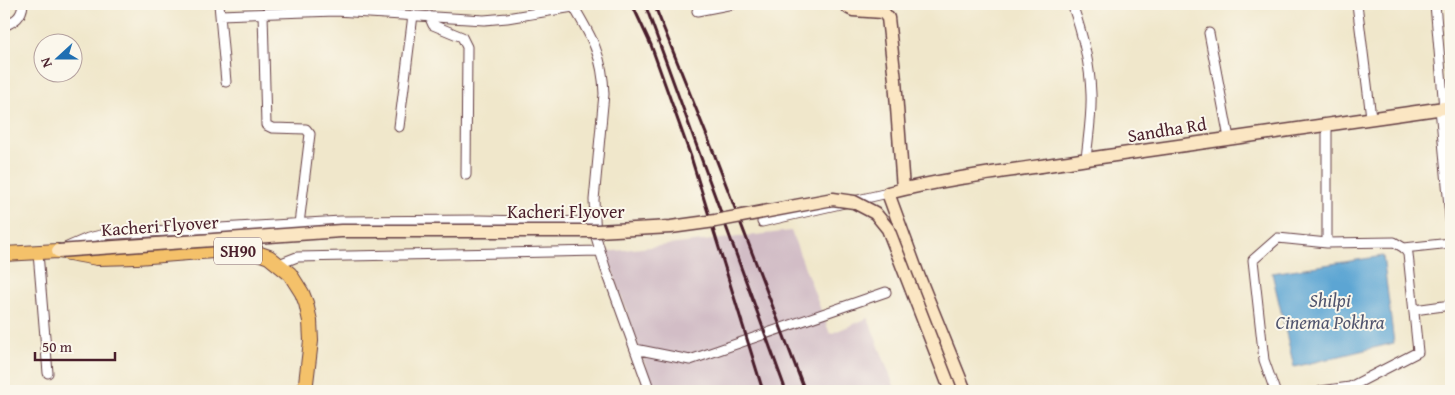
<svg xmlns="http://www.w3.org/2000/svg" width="1455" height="395" viewBox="0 0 1455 395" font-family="'Gentium Book Plus',serif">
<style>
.industrial{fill:#d2bdc6}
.water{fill:#5ca5d3;stroke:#53627f}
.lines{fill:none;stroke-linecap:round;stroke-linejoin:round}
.street-casing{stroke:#633d43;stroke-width:11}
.secondary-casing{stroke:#633d43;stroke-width:15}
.primary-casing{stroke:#633d43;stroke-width:16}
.street{stroke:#fff;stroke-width:9}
.secondary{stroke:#fbe6c3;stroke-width:12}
.primary{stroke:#f4c16a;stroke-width:14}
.rail{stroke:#4a1f2b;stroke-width:3}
.secondary-bridge-casing{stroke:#633d43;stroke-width:15;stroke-linecap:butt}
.secondary-bridge{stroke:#fbe6c3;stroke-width:12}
.labels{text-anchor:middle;stroke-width:4;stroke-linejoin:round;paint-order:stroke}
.shield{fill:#fbf7ec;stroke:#7f6065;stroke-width:1}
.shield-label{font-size:16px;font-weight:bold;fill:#4a1f2b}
.street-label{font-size:18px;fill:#4a1f2b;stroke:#fbf7ec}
.water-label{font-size:19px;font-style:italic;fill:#51556e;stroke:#fbf7ec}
</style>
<rect width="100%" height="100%" fill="#fbf7ec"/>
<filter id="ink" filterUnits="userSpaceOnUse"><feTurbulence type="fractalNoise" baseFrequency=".02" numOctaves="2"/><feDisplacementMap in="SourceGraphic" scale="10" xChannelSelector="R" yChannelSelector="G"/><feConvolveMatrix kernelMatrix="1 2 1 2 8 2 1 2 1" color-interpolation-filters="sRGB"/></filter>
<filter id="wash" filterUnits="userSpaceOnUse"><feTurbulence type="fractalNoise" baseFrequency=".0096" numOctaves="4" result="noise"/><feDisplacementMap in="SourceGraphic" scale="20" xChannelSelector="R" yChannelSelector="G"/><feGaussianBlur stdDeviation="1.12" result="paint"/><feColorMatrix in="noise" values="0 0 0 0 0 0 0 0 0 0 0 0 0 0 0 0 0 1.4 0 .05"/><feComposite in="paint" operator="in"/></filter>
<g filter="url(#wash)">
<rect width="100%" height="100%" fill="#f0e7cb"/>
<!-- industrial -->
<path class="industrial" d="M791,231L830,334L868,318L896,391H654L606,252Z"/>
<!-- water -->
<path class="water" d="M1383,256L1394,343L1294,367L1272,273Z"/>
</g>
<g filter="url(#ink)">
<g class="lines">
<defs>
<path id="street" d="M219,4L226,82
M572,4C591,36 603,55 604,94L594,200L596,237L605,267L650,391
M1072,4C1082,32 1090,64 1091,94C1092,116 1088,138 1086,159
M1357,4L1371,117
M1435,4L1444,108
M697,11L733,4
M263,14L266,125L272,128L306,129L310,134L299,224
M220,15L336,11L484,20L507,18L573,7
M429,16L433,25L462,37L467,47L466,175
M4,26C15,21 22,17 23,4
M1209,33L1229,138
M1440,108L1451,228
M399,127L413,15
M762,222L888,193
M1327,243V124
M65,248L88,238L101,235L341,221L480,220L595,222
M1404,248L1451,243
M38,253L48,373
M279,264L297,257L600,251
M1414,310L1451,305
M635,349L690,360L886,292
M1275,391L1264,360L1253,260L1278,238L1327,243L1394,242L1404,248L1408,254L1418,352L1350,387
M1321,391L1350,387L1351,391"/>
<path id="secondary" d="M845,4L849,8L853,10L883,12L888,18L895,80L903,189
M965,391L918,275L888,193C955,176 1026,169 1094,158C1213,140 1332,123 1451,107"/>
<path id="primary" d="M4,254L58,251L97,258L137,257L226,250L252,251L269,257L290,274L302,293L306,303L310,321L311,341L305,391"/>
</defs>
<!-- street casing -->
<use href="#street" class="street-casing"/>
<!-- secondary casing -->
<use href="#secondary" class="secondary-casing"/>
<!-- primary casing -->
<use href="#primary" class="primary-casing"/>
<!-- street -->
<use href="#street" class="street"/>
<!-- secondary -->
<use href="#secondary" class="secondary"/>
<!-- primary -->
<use href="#primary" class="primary"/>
<!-- rail -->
<path class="rail" d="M632,4L651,45L691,157L763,391
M645,4L786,391
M654,4L715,156L805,391"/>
<defs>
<path id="secondary-bridge" d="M58,251L341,231H597L671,227L715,221L833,199L854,202L875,213L888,229L951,391"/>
</defs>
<!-- secondary-bridge casing -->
<use href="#secondary-bridge" class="secondary-bridge-casing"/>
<!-- secondary-bridge -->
<use href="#secondary-bridge" class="secondary-bridge"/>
</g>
</g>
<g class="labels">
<!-- shield labels -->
<rect class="shield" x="214" y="237.5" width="48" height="27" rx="4"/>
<g class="shield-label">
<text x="238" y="257">SH90</text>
</g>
<!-- street labels -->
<g class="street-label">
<text transform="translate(1167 130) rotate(-9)" y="6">Sandha Rd</text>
<text x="566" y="218">Kacheri Flyover</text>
<text transform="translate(160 226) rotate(-4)" y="6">Kacheri Flyover</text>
</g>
<!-- water labels -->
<g class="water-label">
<text x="1330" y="307">Shilpi<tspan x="1330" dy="22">Cinema Pokhra</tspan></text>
</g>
</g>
<!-- margin -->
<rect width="1455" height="395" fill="none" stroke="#fbf7ec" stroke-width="20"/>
<!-- north arrow -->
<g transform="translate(58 58) rotate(249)"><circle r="24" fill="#fbf7ec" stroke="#b4a19f"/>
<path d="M0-4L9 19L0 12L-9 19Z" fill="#1f6fb2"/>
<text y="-8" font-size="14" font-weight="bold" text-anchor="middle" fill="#4a1f2b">N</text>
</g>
<!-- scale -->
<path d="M35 352v8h80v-8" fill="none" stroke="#4a1f2b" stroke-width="2.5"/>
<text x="42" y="352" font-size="15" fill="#4a1f2b" stroke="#fbf7ec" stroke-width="4" paint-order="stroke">50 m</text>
</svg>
